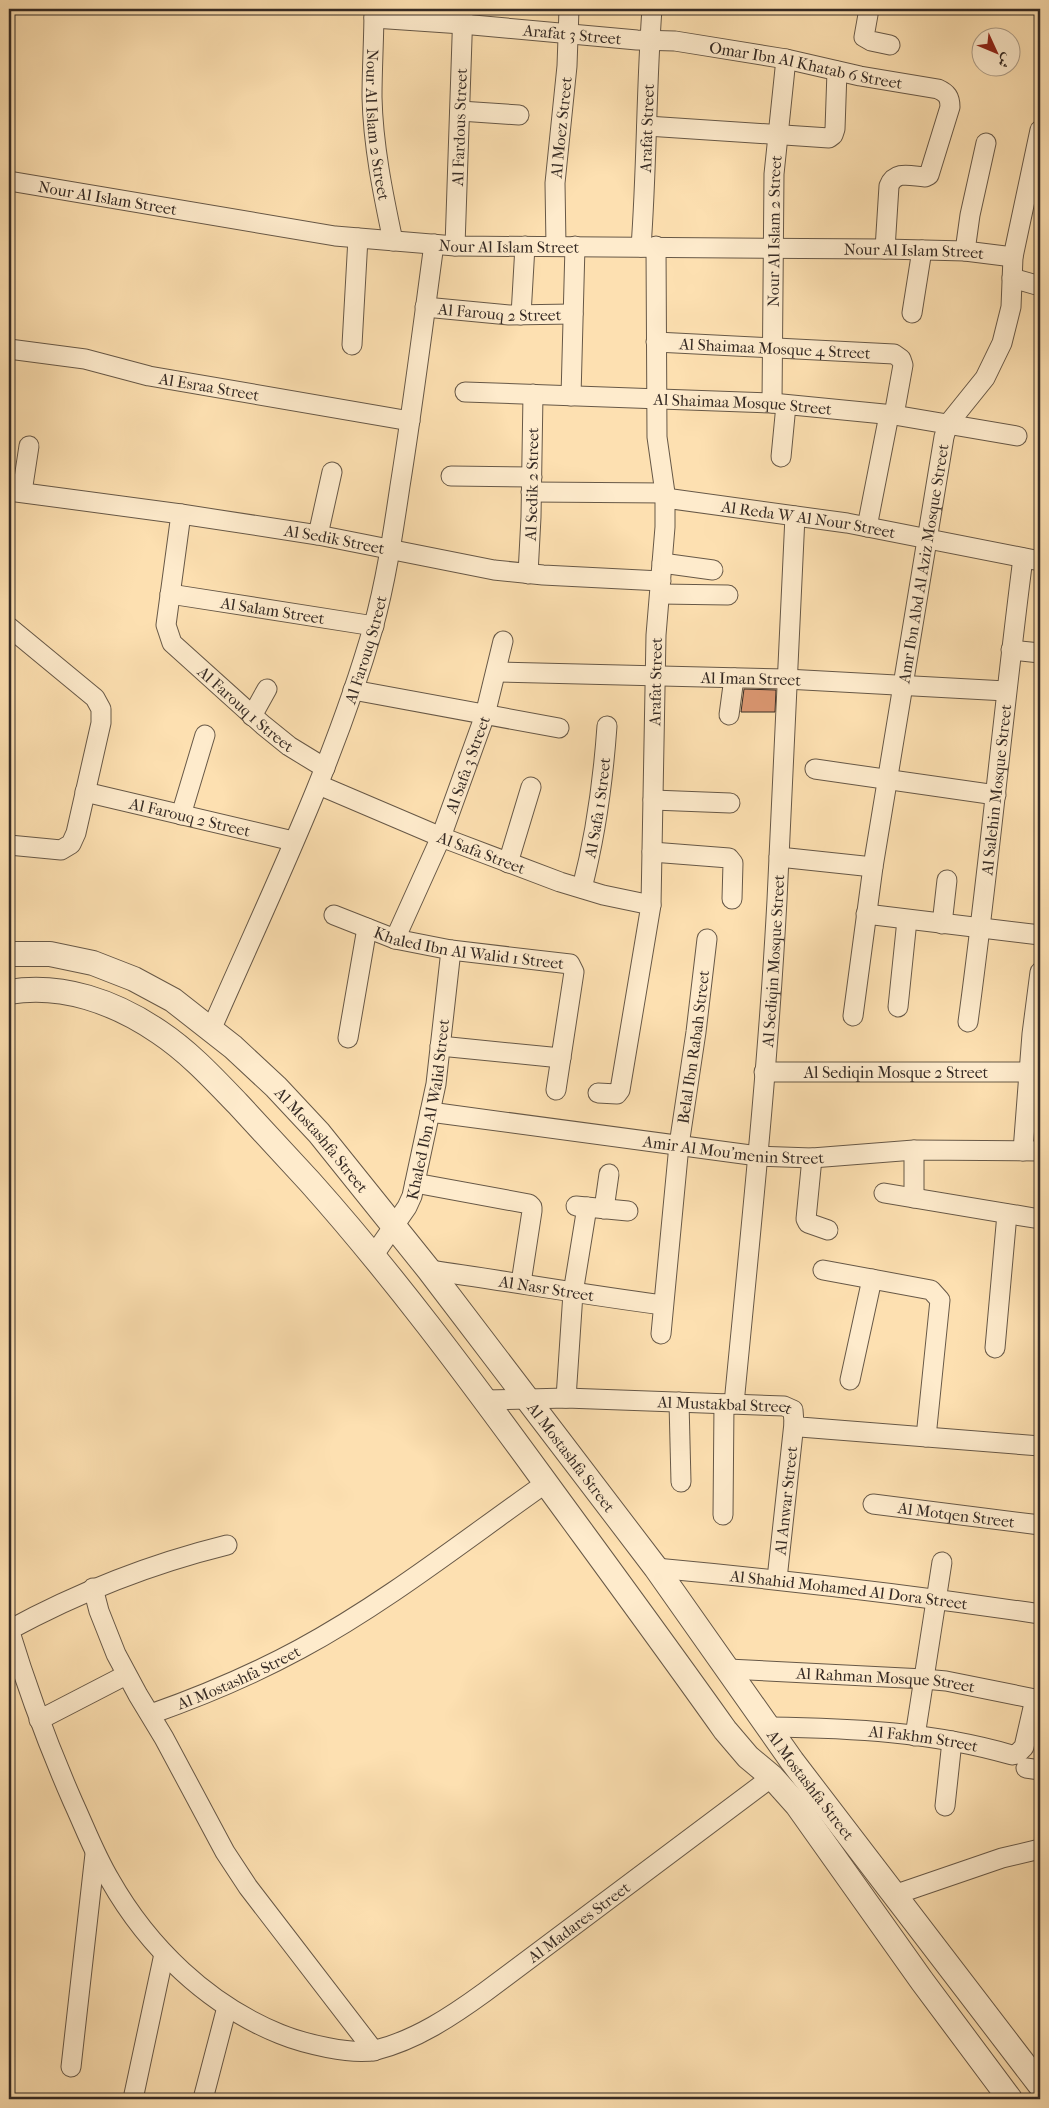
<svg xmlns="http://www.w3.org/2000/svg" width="1049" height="2108" viewBox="0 0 1049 2108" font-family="'IM FELL French Canon',Amiri,serif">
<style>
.building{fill:#db9771;stroke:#352a24}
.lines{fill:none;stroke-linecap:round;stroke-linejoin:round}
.minor-casing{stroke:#675847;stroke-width:21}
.tertiary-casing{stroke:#675847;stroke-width:26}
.minor{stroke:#feebcc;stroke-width:19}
.tertiary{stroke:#feebcc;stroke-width:24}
.labels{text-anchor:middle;stroke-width:4;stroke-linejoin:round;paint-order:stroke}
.street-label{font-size:16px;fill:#352a24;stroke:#feebcc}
</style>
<rect width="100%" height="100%" fill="#fde0b1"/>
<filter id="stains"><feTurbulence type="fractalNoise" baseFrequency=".004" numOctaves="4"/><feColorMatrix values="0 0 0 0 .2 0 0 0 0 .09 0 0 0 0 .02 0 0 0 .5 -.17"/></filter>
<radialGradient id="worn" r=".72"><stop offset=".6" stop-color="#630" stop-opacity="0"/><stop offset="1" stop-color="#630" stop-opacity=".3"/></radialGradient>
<!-- building -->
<path class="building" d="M744,689L776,690L775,712H741Z"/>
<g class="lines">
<defs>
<g id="minor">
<path id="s1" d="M374,9C374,38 372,68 372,97C373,145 383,194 393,241"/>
<path d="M869,9L864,37L871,41L890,45"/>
<path id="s2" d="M374,18L462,24L637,40L675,41L786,59L860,76L938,89C947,93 950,97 950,107L929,175L925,177C911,176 895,170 889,186L885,249"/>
<path d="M460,111L519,115"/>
<path d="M647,126L829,138L833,135L835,129L837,71"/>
<path id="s3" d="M9,181L335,236L455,246L885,249L965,251L1013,257"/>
<path id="s4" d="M455,246L463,9"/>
<path id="s5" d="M556,246L555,183L567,66L569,9"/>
<path id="s6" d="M641,247C647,167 646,88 652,9"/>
<path d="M965,251L970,215L986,143"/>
<path d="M1012,278L1040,286"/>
<path id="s7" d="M425,307L509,315L573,314"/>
<path d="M912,313L922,250"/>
<path d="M521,315L525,246"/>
<path id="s8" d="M656,342L894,354L901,359L903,365L894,415"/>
<path d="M352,345L358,238"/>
<path id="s9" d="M9,349L85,359L149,376L410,421"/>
<path id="s10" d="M465,392L772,403L894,415L1017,436"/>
<path d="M571,396L575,246"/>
<path id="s11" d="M772,403L774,174L786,59"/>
<path d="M781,457L786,405"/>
<path d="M451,476L532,477"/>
<path id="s12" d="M9,491L181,514L318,535L494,570L543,575L661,581"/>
<path d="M22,492L29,446"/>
<path d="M531,492L665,493"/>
<path id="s13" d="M665,498L847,523L1040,561"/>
<path id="s14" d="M181,514L166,625L172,643L263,725L289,746L325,768"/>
<path d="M867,527L889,415"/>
<path d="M318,535L332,472"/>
<path d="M662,563L713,570"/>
<path id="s15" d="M528,574L531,517L533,394"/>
<path id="s16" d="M170,594L374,626"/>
<path d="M660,594L728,595"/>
<path d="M9,627L95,698L101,709V723L76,833L71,844L61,850L9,845"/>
<path d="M1011,650L1040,653"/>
<path id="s17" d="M496,672L786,679L1006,691"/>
<path d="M353,690L559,728"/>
<path d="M729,715L734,678"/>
<path d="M252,716L267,689"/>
<path d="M815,769L996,795"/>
<path id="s18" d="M319,785L441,837L560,882L603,895L651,905"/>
<path id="s19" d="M85,792L293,841"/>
<path d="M653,800L730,803"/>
<path d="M181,815L205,735"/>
<path d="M652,852L729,858L733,863L732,899"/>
<path d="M779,857L873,867"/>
<path d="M508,863L531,787"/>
<path id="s20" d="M582,888C596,834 603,782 607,726"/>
<path d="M866,914L1040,935"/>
<path id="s21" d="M334,915L395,939L451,950L570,964L574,972L556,1090"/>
<path d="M942,924L947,880"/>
<path id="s22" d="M395,939L441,837L485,715L503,641"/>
<path d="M898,1007L907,920"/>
<path id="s23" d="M853,1016L873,867L944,437L948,424L985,378L1002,343L1011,307L1013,257L1040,130"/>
<path id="s24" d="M968,1022C989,868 1003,713 1023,558"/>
<path id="s25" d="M211,1030C269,897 333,767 373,628C386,581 393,533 400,486C413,405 423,325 434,244"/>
<path d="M348,1038L367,928"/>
<path d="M440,1046L561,1058"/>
<path id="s26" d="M764,1072H1029"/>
<path id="s27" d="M598,1093L617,1094L620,1090L651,905L656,635L665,527V493L657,437L656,246"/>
<path id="s28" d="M430,1112L758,1156L812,1158L914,1150L1040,1151"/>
<path d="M914,1150V1198"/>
<path d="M1023,1151L1032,1034L1040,972"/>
<path d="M812,1158L806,1219L808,1223L828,1230"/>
<path d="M415,1183L529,1204L532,1207V1211L521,1283"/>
<path d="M884,1193L1040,1219"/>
<path d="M576,1206L628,1211"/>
<path d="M604,1209L609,1174"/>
<path id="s29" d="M373,1256L407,1207L412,1196L436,1084L451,950"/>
<path id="s30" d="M429,1270C507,1281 585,1295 663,1305"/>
<path d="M823,1270L931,1290L940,1300L926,1437"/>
<path id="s31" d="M661,1334L679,1145L696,1032L707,939"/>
<path d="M995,1348L1007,1214"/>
<path d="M850,1380L872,1279"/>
<path d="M566,1398L573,1293L587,1207"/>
<path id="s32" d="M485,1400L566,1398L784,1406L793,1410L794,1423L800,1427L1040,1446"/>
<path d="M679,1402L681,1482"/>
<path id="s33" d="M734,1404C750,1237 768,1069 777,900C784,772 788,644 795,516"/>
<path id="s34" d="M873,1504L1040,1525"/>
<path d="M723,1515L724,1404"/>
<path id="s35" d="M656,1568C785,1580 913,1595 1040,1614"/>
<path id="s36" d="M777,1579L794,1423"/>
<path d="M93,1588L99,1611L116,1654L138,1695L164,1738L225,1852L248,1887L374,2051"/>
<path id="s37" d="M9,1629C27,1688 48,1745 73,1802C85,1828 95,1855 110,1880C148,1947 208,2005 280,2034C302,2043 353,2056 376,2050C416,2040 452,2016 485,1992L772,1777"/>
<path d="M9,1630C79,1592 150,1564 227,1545"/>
<path id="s38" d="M728,1669L924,1679L946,1681L1040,1700"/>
<path id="s39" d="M151,1714C202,1696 252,1675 300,1649C387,1602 466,1539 546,1483"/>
<path d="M39,1720L126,1675"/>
<path id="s40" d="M769,1727C851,1728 933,1732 1012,1755L1017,1754L1024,1747L1035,1699"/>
<path d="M915,1736L942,1562"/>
<path d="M1026,1768L1040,1770"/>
<path d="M945,1806L952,1741"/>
<path d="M894,1895L1002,1858L1040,1849"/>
<path d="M71,2067L95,1854"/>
<path d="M133,2099L164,1954"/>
<path d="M203,2099L227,2007"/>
</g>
<g id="tertiary">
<path id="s41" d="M9,954H50L93,963L134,979L173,1000L233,1047L276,1087L319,1133L429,1270L656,1568L792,1761L1040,2085"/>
<path d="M9,992C62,983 115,1002 159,1032C189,1052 213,1078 238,1104C262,1130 286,1156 310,1182C393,1275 467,1375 540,1475C602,1560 664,1644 725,1730L748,1757L772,1777L797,1805L922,1981L1010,2099"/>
</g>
</defs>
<!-- minor casing -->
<use href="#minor" class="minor-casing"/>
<!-- tertiary casing -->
<use href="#tertiary" class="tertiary-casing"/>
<!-- minor -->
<use href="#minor" class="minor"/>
<!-- tertiary -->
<use href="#tertiary" class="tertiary"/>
</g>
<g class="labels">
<!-- street labels -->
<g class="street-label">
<text dy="6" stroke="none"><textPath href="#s2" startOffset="199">Arafat 3 Street</textPath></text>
<text dy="6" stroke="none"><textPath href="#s2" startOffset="435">Omar Ibn Al Khatab 6 Street</textPath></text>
<text dy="6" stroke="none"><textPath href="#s1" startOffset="116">Nour Al Islam 2 Street</textPath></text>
<text dy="6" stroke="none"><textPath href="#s4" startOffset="119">Al Fardous Street</textPath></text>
<text dy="6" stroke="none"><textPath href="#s5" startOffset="119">Al Moez Street</textPath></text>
<text dy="6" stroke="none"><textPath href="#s6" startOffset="119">Arafat Street</textPath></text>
<text dy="6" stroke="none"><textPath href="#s3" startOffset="100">Nour Al Islam Street</textPath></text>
<text dy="6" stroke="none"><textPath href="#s11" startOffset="172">Nour Al Islam 2 Street</textPath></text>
<text dy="6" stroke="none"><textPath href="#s3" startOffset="505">Nour Al Islam Street</textPath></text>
<text dy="6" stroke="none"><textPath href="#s3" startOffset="910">Nour Al Islam Street</textPath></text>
<text dy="6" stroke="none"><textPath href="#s7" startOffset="75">Al Farouq 2 Street</textPath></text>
<text dy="6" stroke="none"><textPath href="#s8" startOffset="119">Al Shaimaa Mosque 4 Street</textPath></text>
<text dy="6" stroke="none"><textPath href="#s9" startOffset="204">Al Esraa Street</textPath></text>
<text dy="6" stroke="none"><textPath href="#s10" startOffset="278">Al Shaimaa Mosque Street</textPath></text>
<text dy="6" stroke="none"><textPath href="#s15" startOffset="90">Al Sedik 2 Street</textPath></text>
<text dy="6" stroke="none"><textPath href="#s13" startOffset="145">Al Reda W Al Nour Street</textPath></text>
<text dy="6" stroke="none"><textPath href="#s12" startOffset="329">Al Sedik Street</textPath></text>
<text dy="6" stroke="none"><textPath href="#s23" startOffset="458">Amr Ibn Abd Al Aziz Mosque Street</textPath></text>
<text dy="6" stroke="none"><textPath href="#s16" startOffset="104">Al Salam Street</textPath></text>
<text dy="6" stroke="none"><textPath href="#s25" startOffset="411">Al Farouq Street</textPath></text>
<text dy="6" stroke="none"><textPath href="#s17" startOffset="255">Al Iman Street</textPath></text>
<text dy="6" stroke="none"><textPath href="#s27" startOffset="435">Arafat Street</textPath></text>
<text dy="6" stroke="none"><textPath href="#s14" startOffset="230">Al Farouq 1 Street</textPath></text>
<text dy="6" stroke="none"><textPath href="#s22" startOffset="189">Al Safa 3 Street</textPath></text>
<text dy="6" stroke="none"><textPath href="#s24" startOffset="234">Al Salehin Mosque Street</textPath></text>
<text dy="6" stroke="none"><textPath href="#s20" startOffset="82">Al Safa 1 Street</textPath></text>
<text dy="6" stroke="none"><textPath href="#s19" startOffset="108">Al Farouq 2 Street</textPath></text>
<text dy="6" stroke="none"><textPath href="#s18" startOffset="176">Al Safa Street</textPath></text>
<text dy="6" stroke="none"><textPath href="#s21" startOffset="140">Khaled Ibn Al Walid 1 Street</textPath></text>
<text dy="6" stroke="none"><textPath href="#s33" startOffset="445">Al Sediqin Mosque Street</textPath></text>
<text dy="6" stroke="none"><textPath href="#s31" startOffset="289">Belal Ibn Rabah Street</textPath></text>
<text dy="6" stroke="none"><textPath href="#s26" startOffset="132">Al Sediqin Mosque 2 Street</textPath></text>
<text dy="6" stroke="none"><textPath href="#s29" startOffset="160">Khaled Ibn Al Walid Street</textPath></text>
<text dy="6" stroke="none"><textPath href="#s41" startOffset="378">Al Mostashfa Street</textPath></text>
<text dy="6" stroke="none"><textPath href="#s28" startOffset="306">Amir Al Mou'menin Street</textPath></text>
<text dy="6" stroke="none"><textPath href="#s30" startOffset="119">Al Nasr Street</textPath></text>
<text dy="6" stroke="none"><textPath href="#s32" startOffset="240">Al Mustakbal Street</textPath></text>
<text dy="6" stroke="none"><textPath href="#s41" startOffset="782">Al Mostashfa Street</textPath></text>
<text dy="6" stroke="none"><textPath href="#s36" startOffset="79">Al Anwar Street</textPath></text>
<text dy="6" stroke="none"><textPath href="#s34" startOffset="84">Al Motqen Street</textPath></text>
<text dy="6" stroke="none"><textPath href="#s35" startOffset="194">Al Shahid Mohamed Al Dora Street</textPath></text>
<text dy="6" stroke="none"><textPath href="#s39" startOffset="95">Al Mostashfa Street</textPath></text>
<text dy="6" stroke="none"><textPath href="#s38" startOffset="158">Al Rahman Mosque Street</textPath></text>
<text dy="6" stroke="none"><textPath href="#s40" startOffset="155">Al Fakhm Street</textPath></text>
<text dy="6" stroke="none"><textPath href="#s41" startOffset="1188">Al Mostashfa Street</textPath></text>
<text dy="6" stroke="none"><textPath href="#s37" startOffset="844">Al Madares Street</textPath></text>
</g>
</g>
<!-- margin -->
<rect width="1049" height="2108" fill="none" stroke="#fde0b1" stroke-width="30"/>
<rect x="10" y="10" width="1029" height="2088" fill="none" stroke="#352a24" stroke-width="2.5"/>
<rect x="15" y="15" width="1019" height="2078" fill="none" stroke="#352a24"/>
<!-- north arrow -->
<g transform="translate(996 52) rotate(134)"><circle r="24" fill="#feebcc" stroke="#ae9e89"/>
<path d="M0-4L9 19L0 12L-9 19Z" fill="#8f2418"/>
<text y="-8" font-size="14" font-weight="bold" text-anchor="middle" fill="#352a24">ش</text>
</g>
<rect width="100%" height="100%" filter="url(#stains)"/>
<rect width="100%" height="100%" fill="url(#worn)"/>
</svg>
